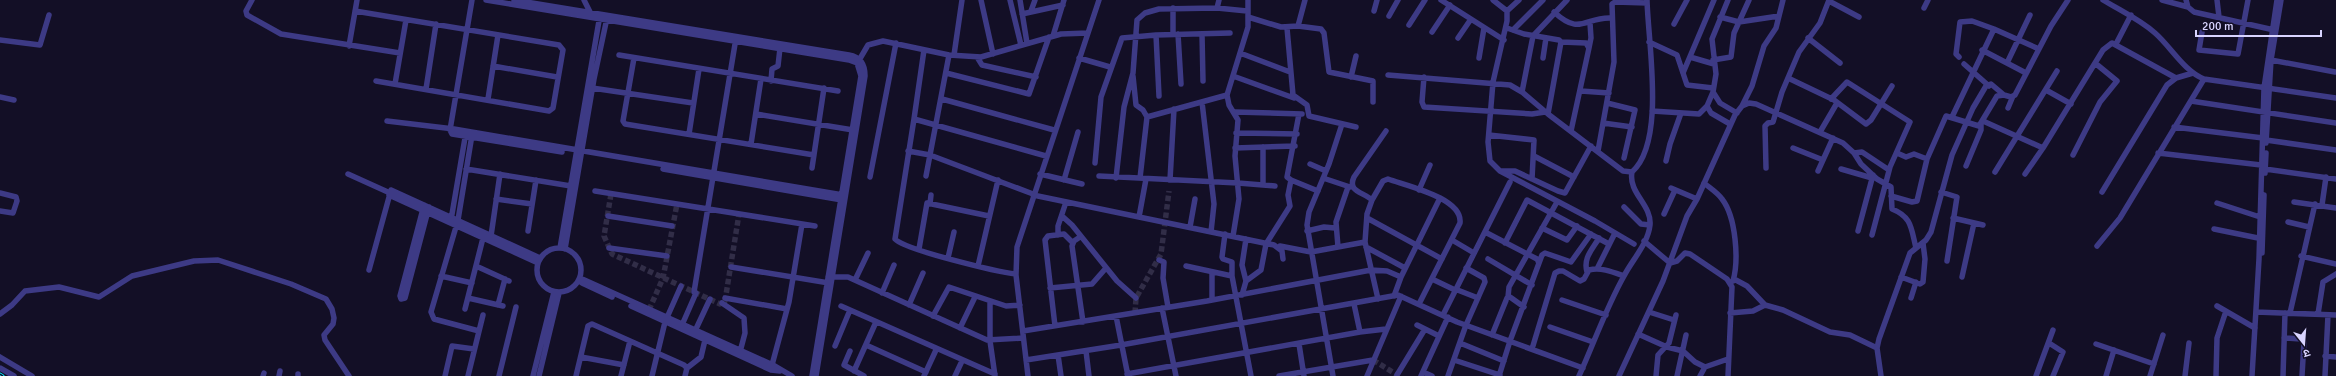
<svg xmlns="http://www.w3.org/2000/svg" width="2336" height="376" viewBox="0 0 2336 376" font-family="Signika,'Noto Sans Devanagari',sans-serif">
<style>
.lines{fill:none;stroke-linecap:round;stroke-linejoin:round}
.minor-tunnel{stroke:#312d47;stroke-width:5.5;stroke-dasharray:5.5 3;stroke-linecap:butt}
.minor{stroke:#3d3a85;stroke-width:5.5}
.rail-casing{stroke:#00e5ff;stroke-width:3}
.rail{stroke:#130f26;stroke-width:1.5;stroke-dasharray:4.5;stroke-linecap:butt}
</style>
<rect width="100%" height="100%" fill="#130f26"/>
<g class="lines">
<!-- minor-tunnel -->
<path class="minor-tunnel" d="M611,194L604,236L612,254L720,304L725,301L739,214
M649,310L663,278L677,204
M1135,313L1136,298L1161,254L1169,191
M1373,360L1399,376"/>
<!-- minor -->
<path class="minor" d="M252,0L246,11L247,15L281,34L400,53
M486,0L849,60L857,63L861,76L812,376
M514,0L849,55C861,57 865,65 865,76L816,376
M584,0L591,14
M981,0L993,54
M1010,0L1021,45
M1020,0L1027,43
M1441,0L1504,40
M1493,0L1507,11V21L1493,82L1488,142L1490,161L1500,171L1595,221L1634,244
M1728,0L1712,39L1716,74L1713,92L1720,103L1737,113
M2103,0C2121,11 2139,19 2155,33C2171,47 2184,71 2204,79L2336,98
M2162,0L2188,7
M2186,0L2188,7L2194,12L2274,30
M2217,0L2219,17
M1829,1L1859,17
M1173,8V34
M1217,8L1219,0
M1924,8L1928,0
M355,11L559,45L563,50L553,108L549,111L376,81
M1031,11L1035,0
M1374,11L1377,0
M1507,11L1519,0
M1554,12C1581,37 1585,16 1612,18
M1022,14L1063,5
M1389,16L1398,0
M1248,17L1281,27L1298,26L1321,29L1324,33L1329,72L1373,81V102
M1720,17L1739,22L1779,16
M1674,24L1687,0
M1409,25L1425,0
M1298,26L1305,0
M1287,28L1293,95L1307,105L1309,116L1356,127
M1507,28L1524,34L1559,40L1561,42L1548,114
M1513,30L1543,0
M1432,32L1450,5
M2202,32L2199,50L2238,54L2248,0
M1178,34L1181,84
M1202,34L1203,81
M1156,35L1159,96
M1053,36L1064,0
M1458,38L1471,19
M1808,38L1840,63
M0,40L40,45L49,15
M1561,42L1586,43L1589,48L1571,131
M1649,42L1677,55L1687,85L1713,88
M2116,44L2131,15
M349,46L357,0
M1589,48L1591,38L1590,23
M1982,50L2026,73
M1240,53L1290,72
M619,55L838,91
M954,55L962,0
M977,57L982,65L1036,77
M1690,57L1714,64
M1959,57L1956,54L1960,22L1972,21L1994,29
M634,58L623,121L625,124L814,155
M1079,58L1110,67
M1479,58L1484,28
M1543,58L1546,38
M1713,60L1731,57L1734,33L1749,0
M2271,60L2335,72
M858,62L868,45L883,41L949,55L981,57L1061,34L1088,33
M2007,63L2030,15
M1964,64L1989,86
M493,66L557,77
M946,73L1029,94L1049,37
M1683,73L1714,0
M1388,75L1510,85L1522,92L1548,114L1623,171L1632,172C1666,142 1648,43 1647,0
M1133,76L1136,105L1143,110L1147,117
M1233,76L1294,98
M1351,77L1356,56
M1424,77L1422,102L1424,107L1532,114L1545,112
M1788,78L1834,100L1866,124L1871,120L1892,86
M771,81L772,69L778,66L780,48
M395,84L406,20
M592,88L693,103
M426,89L436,24
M2046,90L2071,104
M1581,91L1609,93
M1522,92L1533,36L1567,0
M0,97L14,100
M488,99L498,35
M942,99L1054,130
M1831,99L1847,82L1910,122L1890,167L1872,235
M2191,101L2336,123
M1202,102L1214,204L1211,232
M1607,103L1635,110L1624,158
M1707,106L1711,113L1730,124
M1742,106L1752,86L1764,46L1776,28L1783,0
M2008,108L2013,96
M1652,111L1699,114L1707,106L1713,92
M1235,112L1302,114
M756,114L853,130
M1299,114L1287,177L1291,180L1318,191
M1952,117L1994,29L2039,49
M914,119L924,50
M387,121L454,129L843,195
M1983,121L2043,148L2103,50L2112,43L2176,78
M1603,123L1632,127
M2174,127L2263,138
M450,130L452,134L562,152
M450,130L472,0
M1820,132L1837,103
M1236,133L1297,134
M689,134L699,69
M472,135L458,220L431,312L434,319L479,331
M1489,135L1534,140L1532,179
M2266,140L2336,150
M2266,143L2271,60L2281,0
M751,144L761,79
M1263,147V185
M1235,148L1295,146
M1793,148L1823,160
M908,151L930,155L1033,194
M1598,151L1614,62L1612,4L1615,2L1647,3
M1854,153L1862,152L1889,170
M1897,153L1906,157L1914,154L1927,159L1946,116L1979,126L1997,96L2004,95L2011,97L2015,95L2051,26L2068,0
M2158,153L2261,165L2265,169L2336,179
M2073,155L2100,102L2117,81L2095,63
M1534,156L1574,177
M1666,161L1670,144L1681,113
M1095,163L1101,97L1122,38L1156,35L1230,33
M1310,164L1326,171
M1966,166L1981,130V125
M812,168L824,88
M1766,168L1765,126L1768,123L1773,122L1782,92L1799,52L1820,23L1829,0
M466,169L571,186
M663,169L842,200
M1841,169L1872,178
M1500,171H1515L1558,191L1565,193L1591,146
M1818,171L1833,138
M1995,172L2057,71
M2265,173L2266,153
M348,174L390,193
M1040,174L1082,184
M2025,174L2043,148
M926,176L949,55
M1099,176L1238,183L1275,186
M870,177L896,43
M1116,178L1124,107L1133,73L1137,20L1145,13L1159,9L1217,8L1247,11
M1140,178L1147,117L1227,95
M1323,178L1350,187
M1064,180L1078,132
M1170,180L1174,109
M1704,183C1710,188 1718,193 1722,199C1736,217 1739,260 1733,281
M1671,188L1697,199
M1419,190L1430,165
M595,191L815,226
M1941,192L1957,197L1947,261
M2102,192L2167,85L2176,78L2193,73
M0,193L16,197L17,201L13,213L0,211
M389,195L538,263
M1033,195L1274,245L1282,251L1283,259
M1891,196L1912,202L1917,201L1927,159
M496,199L532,204
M1372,200L1383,181L1388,179C1407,186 1463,198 1460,223L1419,304
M2294,202L2336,208
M2217,203L2260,217
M930,204L931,195
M424,205L400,296L401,299L405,298L429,207
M2322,205L2326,177
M1624,207L1641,224L1650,225
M1664,214L1675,190
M608,216L672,226
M1062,216L1072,225L1117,281L1136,298
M1139,217L1146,179
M1367,218L1442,259
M1953,218L1983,225
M451,220L466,132
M2288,222L2309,227
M1190,227L1195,199
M1542,228L1567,240L1577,226
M2214,229L2258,238
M528,231L536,180
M1307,231L1324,227L1335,228
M1858,231L1873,175
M1485,232L1537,259L1539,263
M1225,234L1222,257L1223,259L1232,262V276
M1058,235V226L1066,202
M491,236L500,174
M1233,236L1239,199L1235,156L1238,120L1229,105L1227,95L1248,27V0
M1080,237L1074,241L1072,246L1083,322
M1246,239L1242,265L1246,281
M1452,240L1474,253
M1644,241L1670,263L1677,261L1685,253L1690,254L1727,279L1732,287L1728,376
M1505,243L1527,200L1609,244
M1280,246L1311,252L1365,242
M2097,246L2120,218L2204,79
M1338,247L1336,222L1348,187
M1366,247L1405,268
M537 270a22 22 0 1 1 44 0a22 22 0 1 1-44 0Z
M560,248L600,15
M609,248L667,256
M565,249L594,79L607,18
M919,249L927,203L989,216
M2262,253L2264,195
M2301,256L2336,264
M948,258L954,232
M1488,259L1532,285
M1159,260L1164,262L1163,278L1168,307
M476,266L509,281
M978,266L998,180
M1186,266L1232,276L1251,376
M731,267L829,283
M1597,269L1615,233
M369,270L391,190L540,258
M1587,272C1583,258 1592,250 1599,238
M1016,274C998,272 905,250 895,239L914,119L1046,156
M441,276L472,283
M828,277H848L987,340L1023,338
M1901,277L1920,284L1923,282L1925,259L1923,243
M1962,277L1974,223
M580,278L775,366L792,376
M1432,279L1455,290
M1734,279L1747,286L1765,305L1783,310L1830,332L1850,335L1877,348
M855,280L868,253
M582,283L612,297
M1050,288L1092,284L1106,268
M1455,289L1478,298
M694,292L736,38
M882,293L894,265
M1242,295L1246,281L1261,270L1266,244L1290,206L1288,195L1291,180
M1394,296L1401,277L1440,198
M1508,297L1509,287L1557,202
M468,298L503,306
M725,298L787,309
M1911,298L1916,282
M1378,299L1365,242L1367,214L1372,200C1364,192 1347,192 1354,177L1386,131
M1212,300V273
M1562,300L1606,315
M990,301V341L995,376
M722,303L744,318L745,333L740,352
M498,305L505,279
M909,305L923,273
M631,306L771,370L780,371
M841,306L995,374
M2217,306L2255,328
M1162,308L1176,376
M465,309L483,238
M1649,312L1674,320
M2256,312L2336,315
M1730,313L1753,311L1765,305
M2290,313L2315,204
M0,314L12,305L25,291L59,287L99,297L132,276L194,261L218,260L291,284L326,299L332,309L334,318L333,324L324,335L325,340L349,376
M2318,314L2323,282L2336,274
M1443,315L1510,182
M933,316L949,287L1006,306L1020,305
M1116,316L1128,376
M682,325L696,293
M1417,325L1439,336
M1055,326L1045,240L1048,236L1064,234L1073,243
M1550,327L1593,342
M960,328L975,297
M695,331L710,299
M1023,331L1207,301L1371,270L1387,271L1401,277
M1360,332L1386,329
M1638,334L1667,347L1683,351L1695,362L1705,367
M1492,335L1507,298L1510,297L1524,307
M2284,338L2301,339L2304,342L2302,376
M1460,343L1504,361
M2049,343L2063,352L2053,376
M1299,344L1304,376
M2096,344L2154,364
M866,345L926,372
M835,346L850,310
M1532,349L1555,273L1559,271H1563L1580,281L1584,279L1589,270C1601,267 1613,272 1624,276
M850,351L844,365L864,376
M1086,351L1089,376
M1058,355L1061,376
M2325,356L2336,357
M0,357L32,376
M581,357L624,365
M1026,360L1121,345L1398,295L1457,322L1583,368
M1454,360L1500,375
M772,365L789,302L802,224
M0,368L14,376
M687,368L701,357L705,340
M854,371L876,322
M1423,372L1432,376
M1127,374L1360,332L1354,304
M1397,375L1425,329
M263,376L264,373
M279,376L280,371
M298,376V374
M445,376L452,346L474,349
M468,376L483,315
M499,376L516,307
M533,376L554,292
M539,376L559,293
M576,376L588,326L592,324L684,365L687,368L685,376
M621,376L630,341
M652,376L665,322L681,286
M924,376L936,350
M955,376L962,361
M1028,376L1016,275L1017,247L1099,0
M1279,376L1373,360
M1333,376L1307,225L1309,212L1329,164L1342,124
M1367,376L1401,296
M1421,376L1448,317
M1448,376L1466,325L1485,282L1484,278L1466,268
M1499,376L1510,341L1542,255L1545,253L1571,262L1591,234
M1579,376C1594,343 1606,308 1624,276C1632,260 1648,244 1650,225C1652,205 1628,193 1632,172
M1619,376L1663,281L1687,216L1697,199L1735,115L1742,106L1749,103L1756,104L1843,143L1854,153L1861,164L1877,179L1891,187L1892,209C1912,217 1911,228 1916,248
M1656,376L1658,355L1669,343L1676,315
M1677,376L1686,335
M1700,376L1705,367L1728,359
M1881,376L1877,348L1879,339L1910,253L1926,240L1931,232L1952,155L1973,108L1986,86L1991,84L2004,95
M2036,376L2053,330
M2106,376L2114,350
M2150,376L2163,335
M2185,376L2189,343
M2216,376L2217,338L2226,311
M2252,376L2259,259L2264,88L2277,0
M2283,376L2285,313
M2325,376L2328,315"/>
<defs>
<path id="rail" d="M0,374L3,376"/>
</defs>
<!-- rail casing -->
<use href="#rail" class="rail-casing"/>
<!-- rail -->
<use href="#rail" class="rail"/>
</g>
<!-- north arrow -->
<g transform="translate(2304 344) rotate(163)" stroke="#130f26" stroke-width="3" paint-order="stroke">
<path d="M0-3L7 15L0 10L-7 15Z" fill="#d9d4ff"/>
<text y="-6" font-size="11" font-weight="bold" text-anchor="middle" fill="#d9d4ff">उ</text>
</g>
<!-- scale -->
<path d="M2196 30v6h125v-6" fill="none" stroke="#d9d4ff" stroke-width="2"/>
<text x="2202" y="30" font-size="12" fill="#d9d4ff" stroke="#130f26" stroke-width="3" paint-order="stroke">200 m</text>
</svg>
